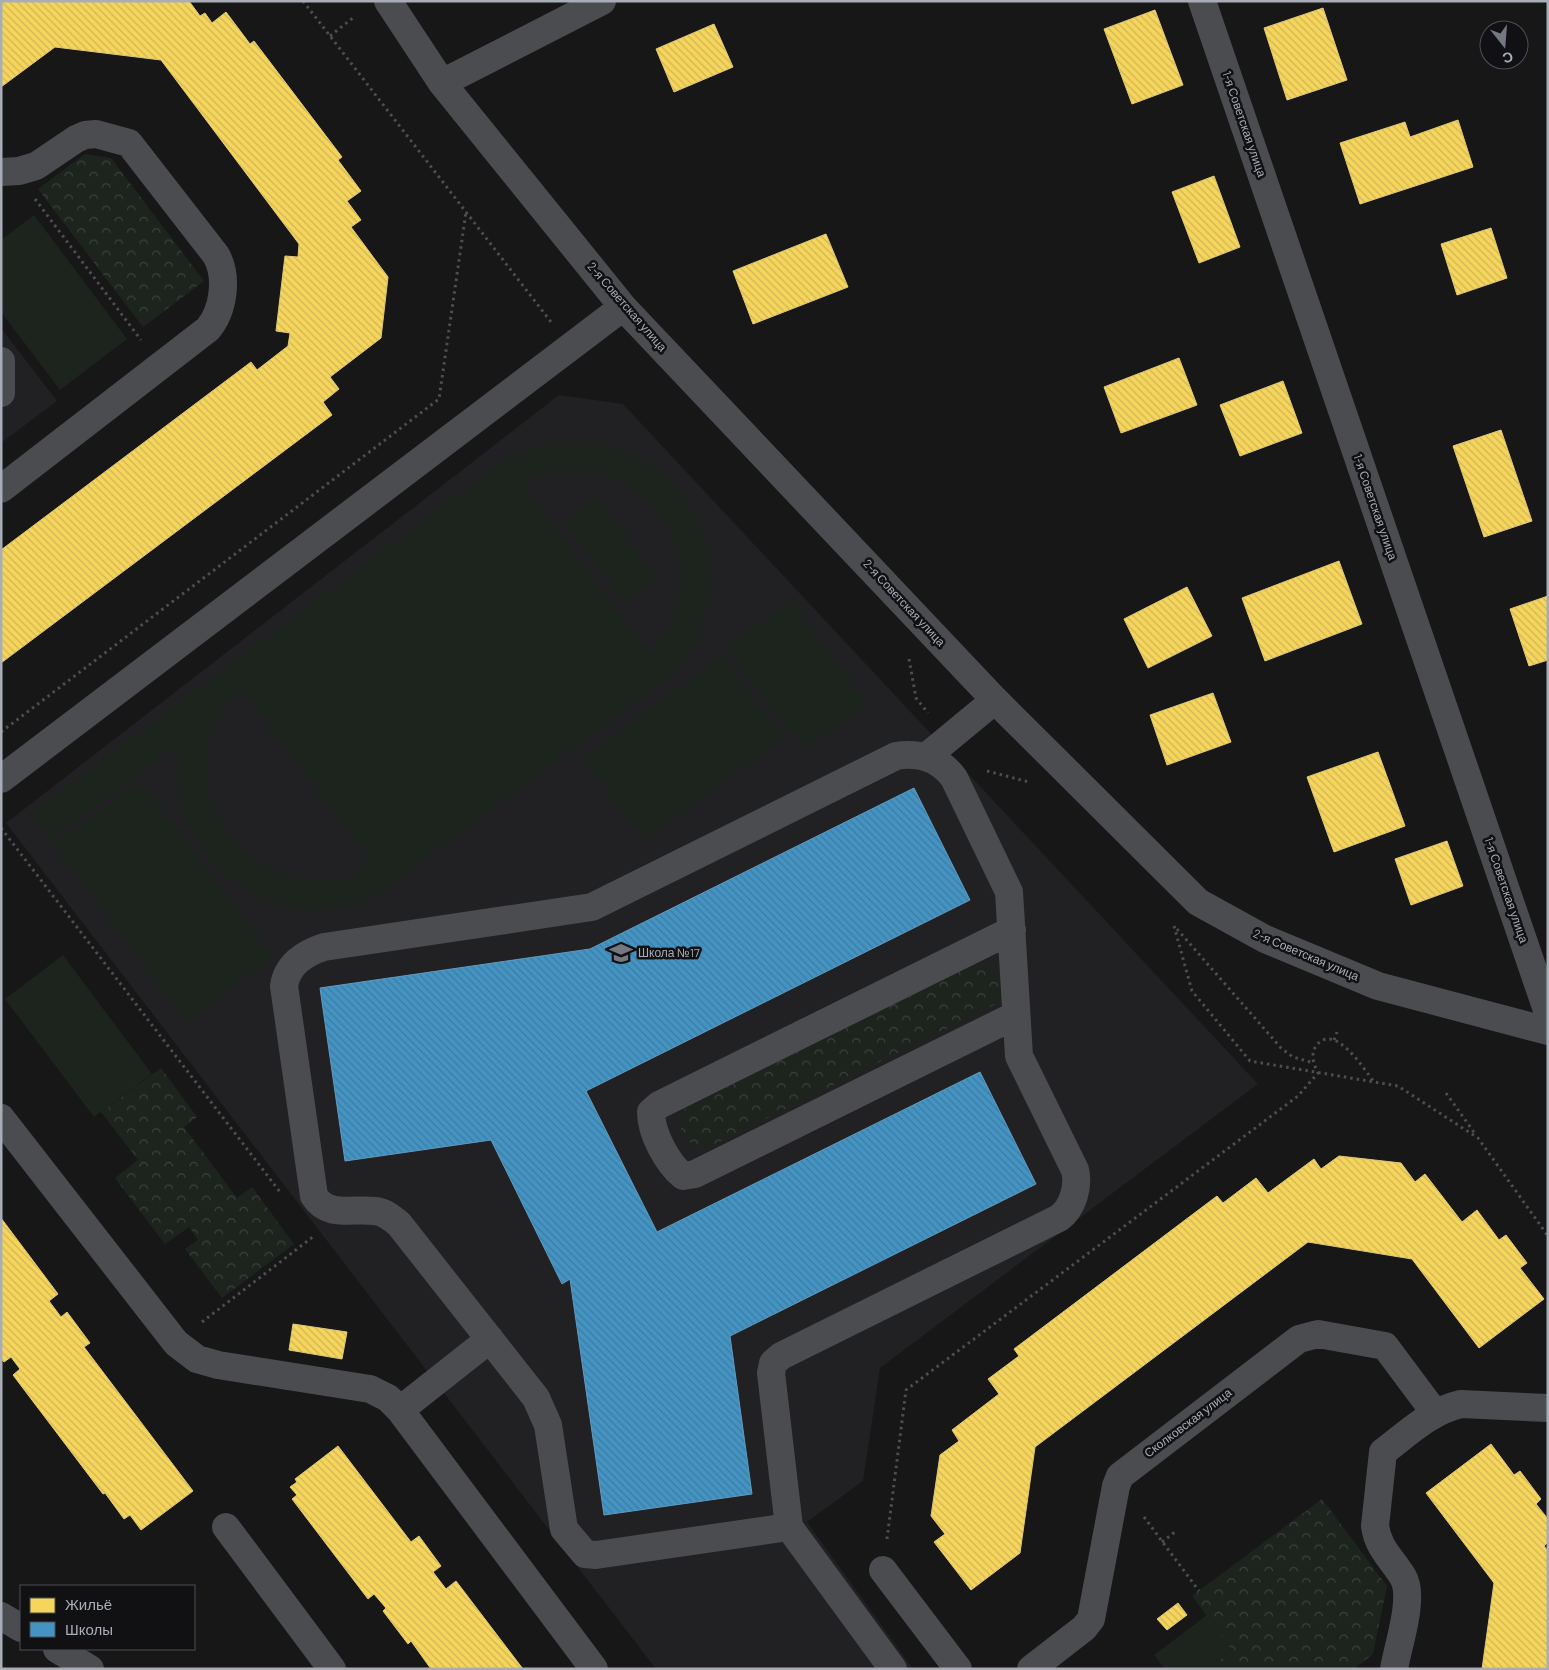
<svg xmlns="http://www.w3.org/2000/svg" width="1549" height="1670" viewBox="0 0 1549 1670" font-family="Barlow,sans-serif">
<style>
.built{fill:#212123}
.grass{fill:#1d241e;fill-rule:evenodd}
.forest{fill:url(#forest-crowns)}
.homes{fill:url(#homes-back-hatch);stroke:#dfc978}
.schools{fill:url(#schools-back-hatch);stroke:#619bc0}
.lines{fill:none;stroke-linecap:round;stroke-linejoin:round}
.path{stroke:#4d4e52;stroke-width:3;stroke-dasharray:2.5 4;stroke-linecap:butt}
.minor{stroke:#4b4c50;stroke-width:28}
.labels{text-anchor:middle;stroke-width:5;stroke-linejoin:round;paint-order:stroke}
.street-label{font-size:12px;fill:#a8adb8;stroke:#111113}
.poi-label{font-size:12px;fill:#a8adb8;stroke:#111113;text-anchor:start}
</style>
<defs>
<pattern id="forest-crowns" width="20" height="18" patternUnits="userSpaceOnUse" patternTransform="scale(1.25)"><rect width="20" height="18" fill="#1d241e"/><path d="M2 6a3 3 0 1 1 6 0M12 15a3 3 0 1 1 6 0" fill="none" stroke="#3b413d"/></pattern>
<pattern id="homes-back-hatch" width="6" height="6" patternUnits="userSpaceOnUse" patternTransform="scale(1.25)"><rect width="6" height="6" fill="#f6d55c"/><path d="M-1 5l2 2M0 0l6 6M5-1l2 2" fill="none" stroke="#cfb555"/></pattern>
<pattern id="schools-back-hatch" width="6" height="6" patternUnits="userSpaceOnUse" patternTransform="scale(1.25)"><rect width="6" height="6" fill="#4393c3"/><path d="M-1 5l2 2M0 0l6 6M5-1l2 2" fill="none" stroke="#3f7ba0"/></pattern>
</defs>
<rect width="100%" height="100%" fill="#171717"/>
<!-- built -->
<path class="built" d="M1,328L57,401L1,443Z
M559,395L623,404L1258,1084L880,1368L863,1481L807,1522L913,1669H656L6,823Z"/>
<!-- grass -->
<path class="grass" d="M34,215L127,339L60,390L1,312V240Z
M560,441C578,441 595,442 612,446C688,466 731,556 701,628C694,646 683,661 671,676L366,903C347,907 329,911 310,910C251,908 197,861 182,806C176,785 179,766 178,745L50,841L30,814L507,458L533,447ZM563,471C577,471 591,471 604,475C665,492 694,559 675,616C670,630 660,642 650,654L522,483L541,475ZM243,692L371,862C357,876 342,880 323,880C235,883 173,780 225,706C229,700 237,696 243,692Z
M596,497L657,578L624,603L564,522Z
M790,600L867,704L804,751L726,648Z
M722,655L783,737L645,840L583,759Z
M141,781L273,957L186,1022L54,845Z
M63,955L152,1074L94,1117L5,999Z
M1207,1615L1232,1650L1208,1669H1165L1154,1655Z"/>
<!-- forest -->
<path class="forest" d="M85,154L111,158L204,281L143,327L38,189Z
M975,963C998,966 1009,984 996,1004L705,1149C684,1144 674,1128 685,1108Z
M161,1068L197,1117L184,1127L237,1198L252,1187L294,1244L222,1298L185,1249L198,1240L189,1227L165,1244L115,1178L138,1160L101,1112Z
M1322,1499L1387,1586L1373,1654L1354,1669H1208L1232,1650L1192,1596Z"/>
<!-- homes -->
<path class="homes" d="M1,1H189L200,16L205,13L212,23L226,12L250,44L254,41L342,157L338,160L361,191L347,201L361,220L351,227L388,277L381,338L330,377L339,389L323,402L332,415L1,663V550L251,362L257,370L288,346L290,333L276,331L285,256L298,257L299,244L161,60L55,47L1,87Z
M1323,8L1347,80L1287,100L1264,28Z
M1155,10L1183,85L1132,104L1104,29Z
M714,24L733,67L674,92L656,49Z
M1458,120L1473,167L1360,204L1340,143L1405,122L1410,137Z
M1214,176L1240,247L1199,263L1172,192Z
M1491,228L1507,278L1457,295L1441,244Z
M826,234L848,287L753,324L733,271Z
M1179,358L1197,405L1121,433L1104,387Z
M1283,381L1302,433L1240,456L1220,405Z
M1501,430L1532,521L1484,537L1453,446Z
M1339,561L1362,624L1265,661L1242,598Z
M1187,587L1212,636L1148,668L1124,619Z
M1548,596V660L1529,666L1510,609Z
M1213,693L1231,742L1167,765L1150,715Z
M1378,752L1405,826L1334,852L1307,777Z
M1447,841L1463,886L1411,905L1395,859Z
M1339,1156L1401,1163L1415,1182L1425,1174L1462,1222L1477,1210L1499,1240L1506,1235L1527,1263L1520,1268L1544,1299L1479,1348L1412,1259L1308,1242L1035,1447L1020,1553L971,1590L934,1542L945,1534L931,1516L940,1455L959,1441L952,1430L999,1394L988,1379L1019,1356L1014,1349L1217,1196L1223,1203L1256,1178L1268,1193L1314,1159L1321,1169Z
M1,1218L58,1294L49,1301L61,1317L67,1312L90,1343L84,1347L193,1491L141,1530L130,1515L124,1519L105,1493L103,1494L13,1375L20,1369L11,1357L4,1362L1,1359Z
M293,1324L347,1332L342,1359L289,1350Z
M1491,1444L1514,1475L1520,1471L1541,1499L1536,1504L1548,1519V1542L1544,1546L1548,1551V1669H1482L1494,1583L1426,1493Z
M338,1446L411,1542L419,1536L441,1566L433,1572L446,1589L456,1581L523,1669H431L411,1641L408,1644L383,1611L386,1608L374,1594L368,1599L292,1499L297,1495L290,1487L297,1482L295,1479Z
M1178,1603L1187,1615L1167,1630L1157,1619Z"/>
<!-- schools -->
<path class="schools" d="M914,788L970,900L586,1091L657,1232L980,1072L1036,1184L730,1336L752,1494L604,1515L570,1279L562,1284L491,1140L345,1161L320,988L590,949Z"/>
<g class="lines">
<!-- path -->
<path class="path" d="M303,1L551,322
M330,36L354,17
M35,199L141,340
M909,659L916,698L928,713
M1,732L439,399L466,212
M987,771L1029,782
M1,828L280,1192
M1174,926L1192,991L1250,1061L1398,1086L1478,1138L1548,1236
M1177,929L1281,1048L1293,1057L1314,1063
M1334,1040L1337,1032
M1446,1093L1476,1135
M202,1322L314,1236
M1144,1517L1199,1591
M887,1539L906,1390L1298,1096L1318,1073C1314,1065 1310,1055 1316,1046C1334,1021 1364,1069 1374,1082
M1162,1542L1175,1532"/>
<!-- minor -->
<path class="minor" d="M388,1L442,83L623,307L995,700L1198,902L1265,939L1378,986L1548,1031
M1202,1L1548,1013
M442,83L602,1
M1,172L19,171L36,166L76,139L85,135L96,134L129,143L216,255C228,276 224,310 208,329L1,489
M1,361V393
M926,757L995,700
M1,779L623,307
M1012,930L659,1105L651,1112C651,1133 667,1163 683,1176L695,1174L1016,1015
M1,1118L176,1343L197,1359L218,1365L370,1389L388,1398L400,1410L594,1669
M400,1410L490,1339
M226,1527L332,1669
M789,1527L596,1555L585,1554L564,1529L548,1425L536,1398L399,1224C392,1218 385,1212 375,1211C352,1208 328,1218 314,1196L284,986C287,965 305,953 324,947L592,907L896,756C919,752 940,759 954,778L1009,892L1019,1056L1075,1170C1079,1186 1073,1208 1059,1218L781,1356L773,1363L771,1373L789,1527L893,1669
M883,1570L958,1669
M1,1616L21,1628
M57,1649L90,1669
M1031,1669L1084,1628L1091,1619L1116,1486L1120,1476L1299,1339L1318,1334L1385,1346L1435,1413
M1394,1669C1398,1645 1415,1597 1403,1577C1392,1559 1378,1548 1375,1526L1383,1452C1407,1434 1430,1411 1461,1404L1548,1408"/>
</g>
<!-- icons -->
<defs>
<symbol id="school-bare" viewBox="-9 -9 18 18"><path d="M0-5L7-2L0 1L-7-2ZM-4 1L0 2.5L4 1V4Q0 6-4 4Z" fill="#757880" stroke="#111113" stroke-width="2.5" paint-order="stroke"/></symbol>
</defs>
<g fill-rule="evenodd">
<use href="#school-bare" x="605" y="937" width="32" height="32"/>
</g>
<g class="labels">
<!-- street labels -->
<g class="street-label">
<text transform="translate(1244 124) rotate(71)" y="4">1-я Советская улица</text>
<text transform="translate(627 307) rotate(49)" y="4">2-я Советская улица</text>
<text transform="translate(1375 507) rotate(71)" y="4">1-я Советская улица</text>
<text transform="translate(904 603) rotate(47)" y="4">2-я Советская улица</text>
<text transform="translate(1506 890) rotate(71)" y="4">1-я Советская улица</text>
<text transform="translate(1306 955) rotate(23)" y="4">2-я Советская улица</text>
<text transform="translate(1188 1423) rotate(-37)" y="4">Сколковская улица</text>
</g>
<!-- poi labels -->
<g class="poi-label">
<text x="638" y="957">Школа №17</text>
</g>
</g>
<!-- border -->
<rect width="1549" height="1670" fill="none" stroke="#a8adb8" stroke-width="5"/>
<!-- legend -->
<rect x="20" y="1585" width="175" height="65" fill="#111113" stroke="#4d4f55"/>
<rect x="30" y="1598" width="25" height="15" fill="#f6d55c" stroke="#4d4f55"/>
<text x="65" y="1610" font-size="15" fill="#a8adb8">Жильё</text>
<rect x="30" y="1622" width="25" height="15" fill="#4393c3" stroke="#4d4f55"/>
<text x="65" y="1635" font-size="15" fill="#a8adb8">Школы</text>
<!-- north arrow -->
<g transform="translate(1504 45) rotate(163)"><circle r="24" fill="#111113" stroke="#4d4f55"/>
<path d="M0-4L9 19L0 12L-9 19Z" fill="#757880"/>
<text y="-8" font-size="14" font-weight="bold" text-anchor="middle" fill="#a8adb8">С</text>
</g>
</svg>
